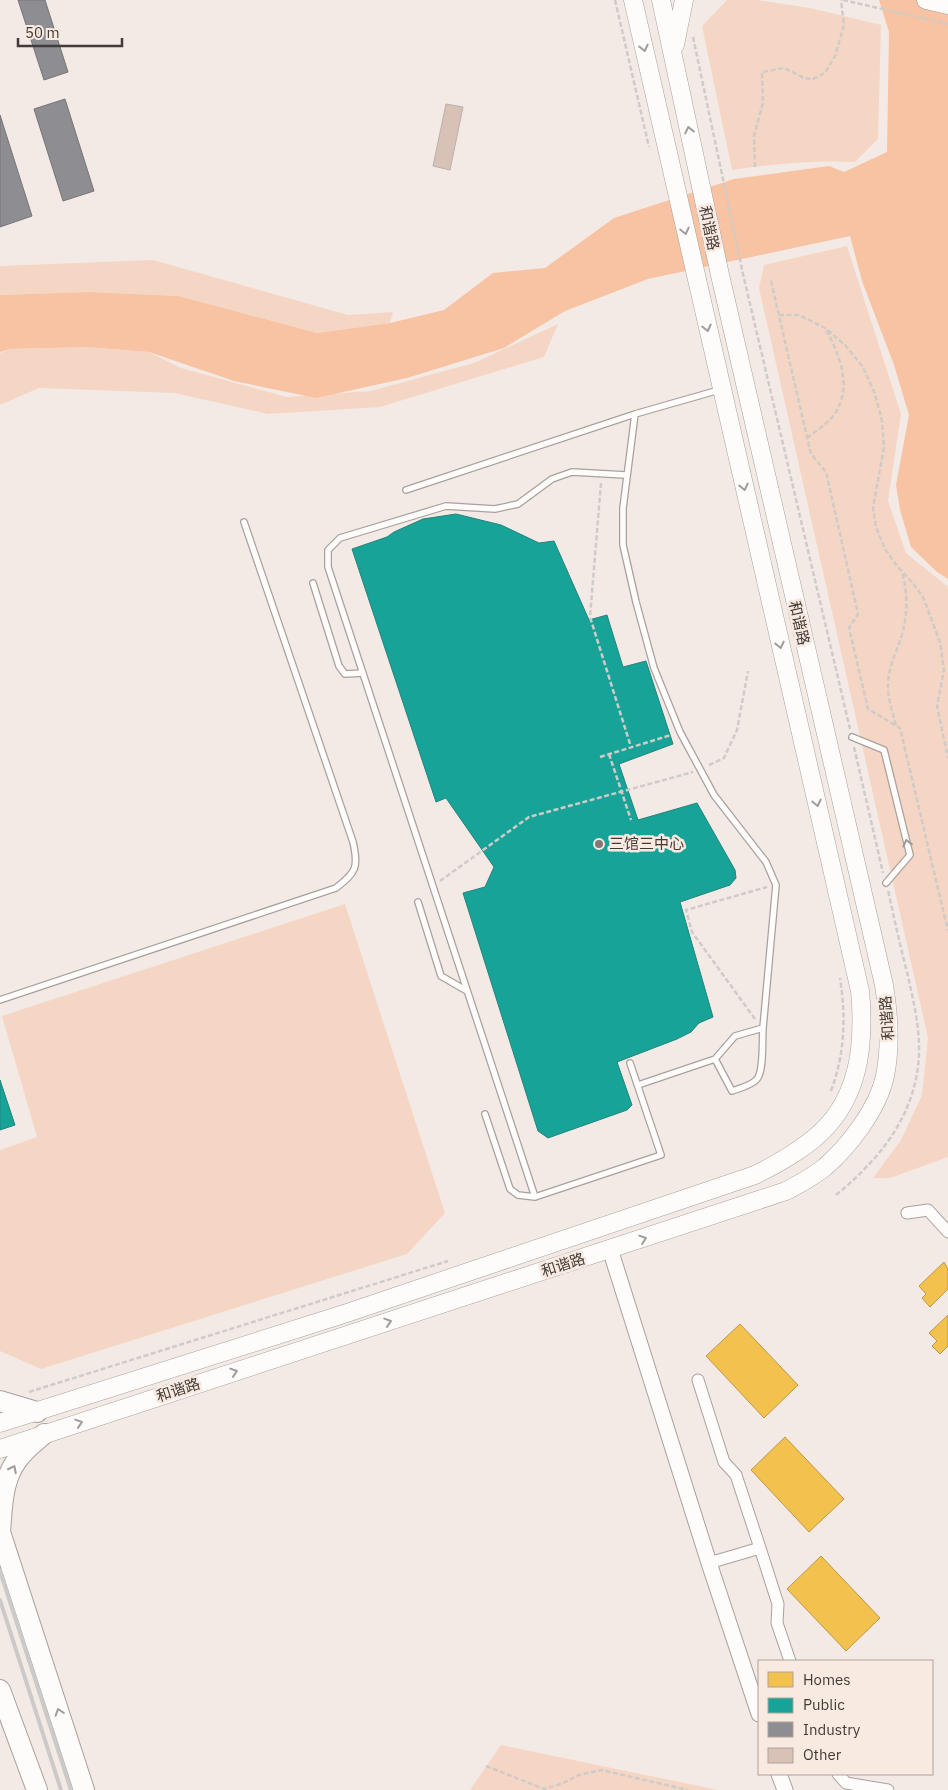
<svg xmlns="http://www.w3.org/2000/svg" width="948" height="1790" viewBox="0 0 948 1790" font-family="'IBM Plex Sans','Noto Sans SC',sans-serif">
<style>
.green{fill:#f5d6c4}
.water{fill:#f7c3a3}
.homes{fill:#f2c14e;stroke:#bd9947}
.public{fill:#17a398;stroke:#24847b}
.industry{fill:#8d8d92;stroke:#767477}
.building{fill:#d7c2b5;stroke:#b8b1ae}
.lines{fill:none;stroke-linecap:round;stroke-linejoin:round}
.lane-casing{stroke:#a8a19e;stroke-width:8}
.street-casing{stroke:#a8a19e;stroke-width:13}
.secondary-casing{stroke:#a8a19e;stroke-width:17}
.primary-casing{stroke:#a8a19e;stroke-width:19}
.highway-casing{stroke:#a8a19e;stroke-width:22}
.path{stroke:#cfcbc9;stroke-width:2.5;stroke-dasharray:5 2.5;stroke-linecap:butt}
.lane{stroke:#fdfcfb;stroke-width:5.5}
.street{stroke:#fdfcfb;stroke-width:11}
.secondary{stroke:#fdfcfb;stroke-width:15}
.primary{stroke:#fdfcfb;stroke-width:18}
.highway{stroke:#fdfcfb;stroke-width:20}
.rail{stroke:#cccac8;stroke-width:4}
.path-bridge{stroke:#cfcbc9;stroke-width:2.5;stroke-dasharray:5 2.5;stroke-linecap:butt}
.oneway{stroke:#9f9c99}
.poi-dot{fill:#7f7874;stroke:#f8e9e1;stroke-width:2}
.labels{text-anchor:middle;stroke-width:5;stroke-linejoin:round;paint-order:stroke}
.street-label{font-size:15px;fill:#413b37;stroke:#f8e9e1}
.poi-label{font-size:15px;fill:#413b37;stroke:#f8e9e1;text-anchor:start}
</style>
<rect width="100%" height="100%" fill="#f3eae6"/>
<!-- green -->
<path class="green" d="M727,0H757L810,8L881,25L878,139L855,162C814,160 772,164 732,170L702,26Z
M847,246L901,414L888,501L906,553L948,587V1157L890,1178H873L901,1140L922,1095L928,1038L759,288L764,265Z
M153,260L348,315L393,312L390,323L317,333L179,296L89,292L0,295V266Z
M558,324L544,357L380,407L268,414L174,393L39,388L0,405V353L10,349L87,347L149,352L181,368L287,397L371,391L474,363Z
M345,904L445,1213L407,1254L41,1369L0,1351V1150L37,1137L2,1016Z
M501,1745L718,1790H470Z"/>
<!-- water -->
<path class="water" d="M879,0H948V579L937,572L911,547L900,510L896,485L909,415L894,365L862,281L850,236L648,279L565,311L504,348L407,378L316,398L234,381L149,352L87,347L10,349L0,352V295L89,292L179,296L317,333L390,323L444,310L493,273L545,268L614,218L734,179L829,166L844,172L887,152L889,32Z"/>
<!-- homes -->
<path class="homes" d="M944,1262L948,1269V1289L930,1307L922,1298L926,1294L919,1286Z
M948,1315V1346L940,1354L932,1346L937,1341L929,1333Z
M740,1324L798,1385L764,1418L706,1356Z
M785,1437L844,1499L809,1532L751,1470Z
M821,1556L880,1618L846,1651L787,1589Z"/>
<!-- public -->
<path class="public" d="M456,514L501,525L539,543L554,541L589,620L607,615L623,667L646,661L673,744L619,764L638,820L697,803L735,870L736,878L730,885L680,902L713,1017L699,1023L691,1032L677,1039L617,1062L632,1105L627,1110L548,1138L538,1131L463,893L485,887L494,867L446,798L436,802L352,549L387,537L394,532L423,519Z
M0,1080L15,1125L0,1130Z"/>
<!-- industry -->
<path class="industry" d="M18,0H45L68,72L44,80Z
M65,99L94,191L63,201L34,109Z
M0,115L32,216L0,227Z"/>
<!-- building -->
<path class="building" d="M446,104L463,107L450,170L433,166Z"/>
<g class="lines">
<defs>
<path id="lane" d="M635,414L623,508V545L636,602L654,668L680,732L714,795L766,862L776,885L763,1028L735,1036L715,1059L638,1085
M626,475L572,472L552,479L518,504L495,509L446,506L340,538L328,550V567L535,1197L661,1155L630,1063
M406,490L635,414L719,390
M313,583L339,666L345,674L363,673
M852,737L884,750L910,855L886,883
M418,902L441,976L467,991
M0,1000L336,888C356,872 359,868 353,842L244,522
M715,1059L732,1091C740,1088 751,1086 757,1079C764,1071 762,1040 763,1028
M485,1114L510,1189L518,1195L535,1197"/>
<path id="street" d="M907,1213L928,1210L948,1232
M698,1380L724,1462L736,1475L760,1548L778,1604L777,1623L790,1661
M709,1563L760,1548
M838,1774L846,1783L888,1790"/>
<path id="secondary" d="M610,1249L709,1563L759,1714
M779,1774L785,1790"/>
<path id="primary" d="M926,0L948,5
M675,45L684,0
M0,1423L347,1313L755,1175C813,1146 852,1118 860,1049C862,1029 862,1010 860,991L633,0
M0,1449L786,1191C799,1184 813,1177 825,1167C849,1146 878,1109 885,1076C891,1046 889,1015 884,985L720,275L661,0"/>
<path id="highway" d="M0,1401L37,1412
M0,1532L84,1790
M0,1533C2,1505 2,1474 23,1453C29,1446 37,1440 44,1434
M0,1690L37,1790"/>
</defs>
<!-- lane casing -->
<use href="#lane" class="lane-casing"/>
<!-- street casing -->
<use href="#street" class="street-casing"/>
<!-- secondary casing -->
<use href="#secondary" class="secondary-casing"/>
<!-- primary casing -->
<use href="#primary" class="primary-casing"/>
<!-- highway casing -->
<use href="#highway" class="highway-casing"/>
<!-- path -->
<path class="path" d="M615,0L649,147
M843,0L948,24
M693,37L743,274L850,729
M755,167L754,136L763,103L762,72L784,68L804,78L813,79L825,73L835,56L844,25L841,0
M771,281L811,454L826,472L858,614L849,628L868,709L900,728L948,931
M779,315H799L825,328L845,345L863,367L875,394L882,421L884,447L873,508L876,527L885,549L897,566L912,582L923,597L940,642L944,670L937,706L948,758
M807,438C816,431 827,424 834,415C853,388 840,355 826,330
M601,483L590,617L631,747
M896,725C893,714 889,702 888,690C887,671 895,655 901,638C908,615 908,595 902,572
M854,747L883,873
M600,757L671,735
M709,765L724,758L737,730L748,671
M440,881L529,817L693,772
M755,1019L692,932L686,910L767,887
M831,1091C845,1053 846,1017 840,978
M836,1195C880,1159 916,1115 919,1055C920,1027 913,999 907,972C900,945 894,918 888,890
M29,1392L448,1261
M486,1766L544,1789L561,1784L579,1775L601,1770L688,1790"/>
<!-- lane -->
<use href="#lane" class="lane"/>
<!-- street -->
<use href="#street" class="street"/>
<!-- secondary -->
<use href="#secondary" class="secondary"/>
<!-- primary -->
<use href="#primary" class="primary"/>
<!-- highway -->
<use href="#highway" class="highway"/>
<!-- rail -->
<path class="rail" d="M0,1571L71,1790
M0,1600L61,1790"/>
<!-- path-bridge -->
<path class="path-bridge" d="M609,754L631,820"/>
</g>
<!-- one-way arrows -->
<defs><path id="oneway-chevron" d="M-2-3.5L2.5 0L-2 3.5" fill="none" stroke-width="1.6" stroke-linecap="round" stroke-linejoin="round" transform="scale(1.25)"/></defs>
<g class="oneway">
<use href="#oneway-chevron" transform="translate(644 48) rotate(77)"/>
<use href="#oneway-chevron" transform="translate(689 130) rotate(-102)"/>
<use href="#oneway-chevron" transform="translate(685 231) rotate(77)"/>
<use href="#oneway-chevron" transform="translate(707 328) rotate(77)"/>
<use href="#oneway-chevron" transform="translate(744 487) rotate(77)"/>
<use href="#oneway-chevron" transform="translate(780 645) rotate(77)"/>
<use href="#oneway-chevron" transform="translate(817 803) rotate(77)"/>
<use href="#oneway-chevron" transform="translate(907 843) rotate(-104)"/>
<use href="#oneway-chevron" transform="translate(643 1239) rotate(-19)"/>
<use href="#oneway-chevron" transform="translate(388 1322) rotate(-18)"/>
<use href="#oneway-chevron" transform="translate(234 1372) rotate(-18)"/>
<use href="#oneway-chevron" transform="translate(79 1423) rotate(-18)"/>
<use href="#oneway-chevron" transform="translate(13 1469) rotate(-63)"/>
<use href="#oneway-chevron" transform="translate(59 1712) rotate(-108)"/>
</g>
<!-- markers -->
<circle class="poi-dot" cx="599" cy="844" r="5"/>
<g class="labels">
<!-- street labels -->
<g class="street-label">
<text transform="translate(709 228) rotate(78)" y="5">和谐路</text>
<text transform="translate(799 623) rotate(77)" y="5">和谐路</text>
<text transform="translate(887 1018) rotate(-94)" y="5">和谐路</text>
<text transform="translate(563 1265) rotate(-18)" y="5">和谐路</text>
<text transform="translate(178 1390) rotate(-18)" y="5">和谐路</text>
</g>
<!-- poi labels -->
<g class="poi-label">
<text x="609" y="849">三馆三中心</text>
</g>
</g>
<!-- legend -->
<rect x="758" y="1660" width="175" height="115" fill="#f8e9e1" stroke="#afa39d"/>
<rect x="768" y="1672" width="25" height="15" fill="#f2c14e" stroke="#afa39d"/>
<text x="803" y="1685" font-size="15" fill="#413b37">Homes</text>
<rect x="768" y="1698" width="25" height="15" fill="#17a398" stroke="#afa39d"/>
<text x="803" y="1710" font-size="15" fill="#413b37">Public</text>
<rect x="768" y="1722" width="25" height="15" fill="#8d8d92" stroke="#afa39d"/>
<text x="803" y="1735" font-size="15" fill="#413b37">Industry</text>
<rect x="768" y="1748" width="25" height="15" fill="#d7c2b5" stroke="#afa39d"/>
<text x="803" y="1760" font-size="15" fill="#413b37">Other</text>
<!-- scale -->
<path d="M18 38v8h104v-8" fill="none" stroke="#413b37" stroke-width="2.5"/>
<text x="25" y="38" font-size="15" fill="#413b37" stroke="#f8e9e1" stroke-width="4" paint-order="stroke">50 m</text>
</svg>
